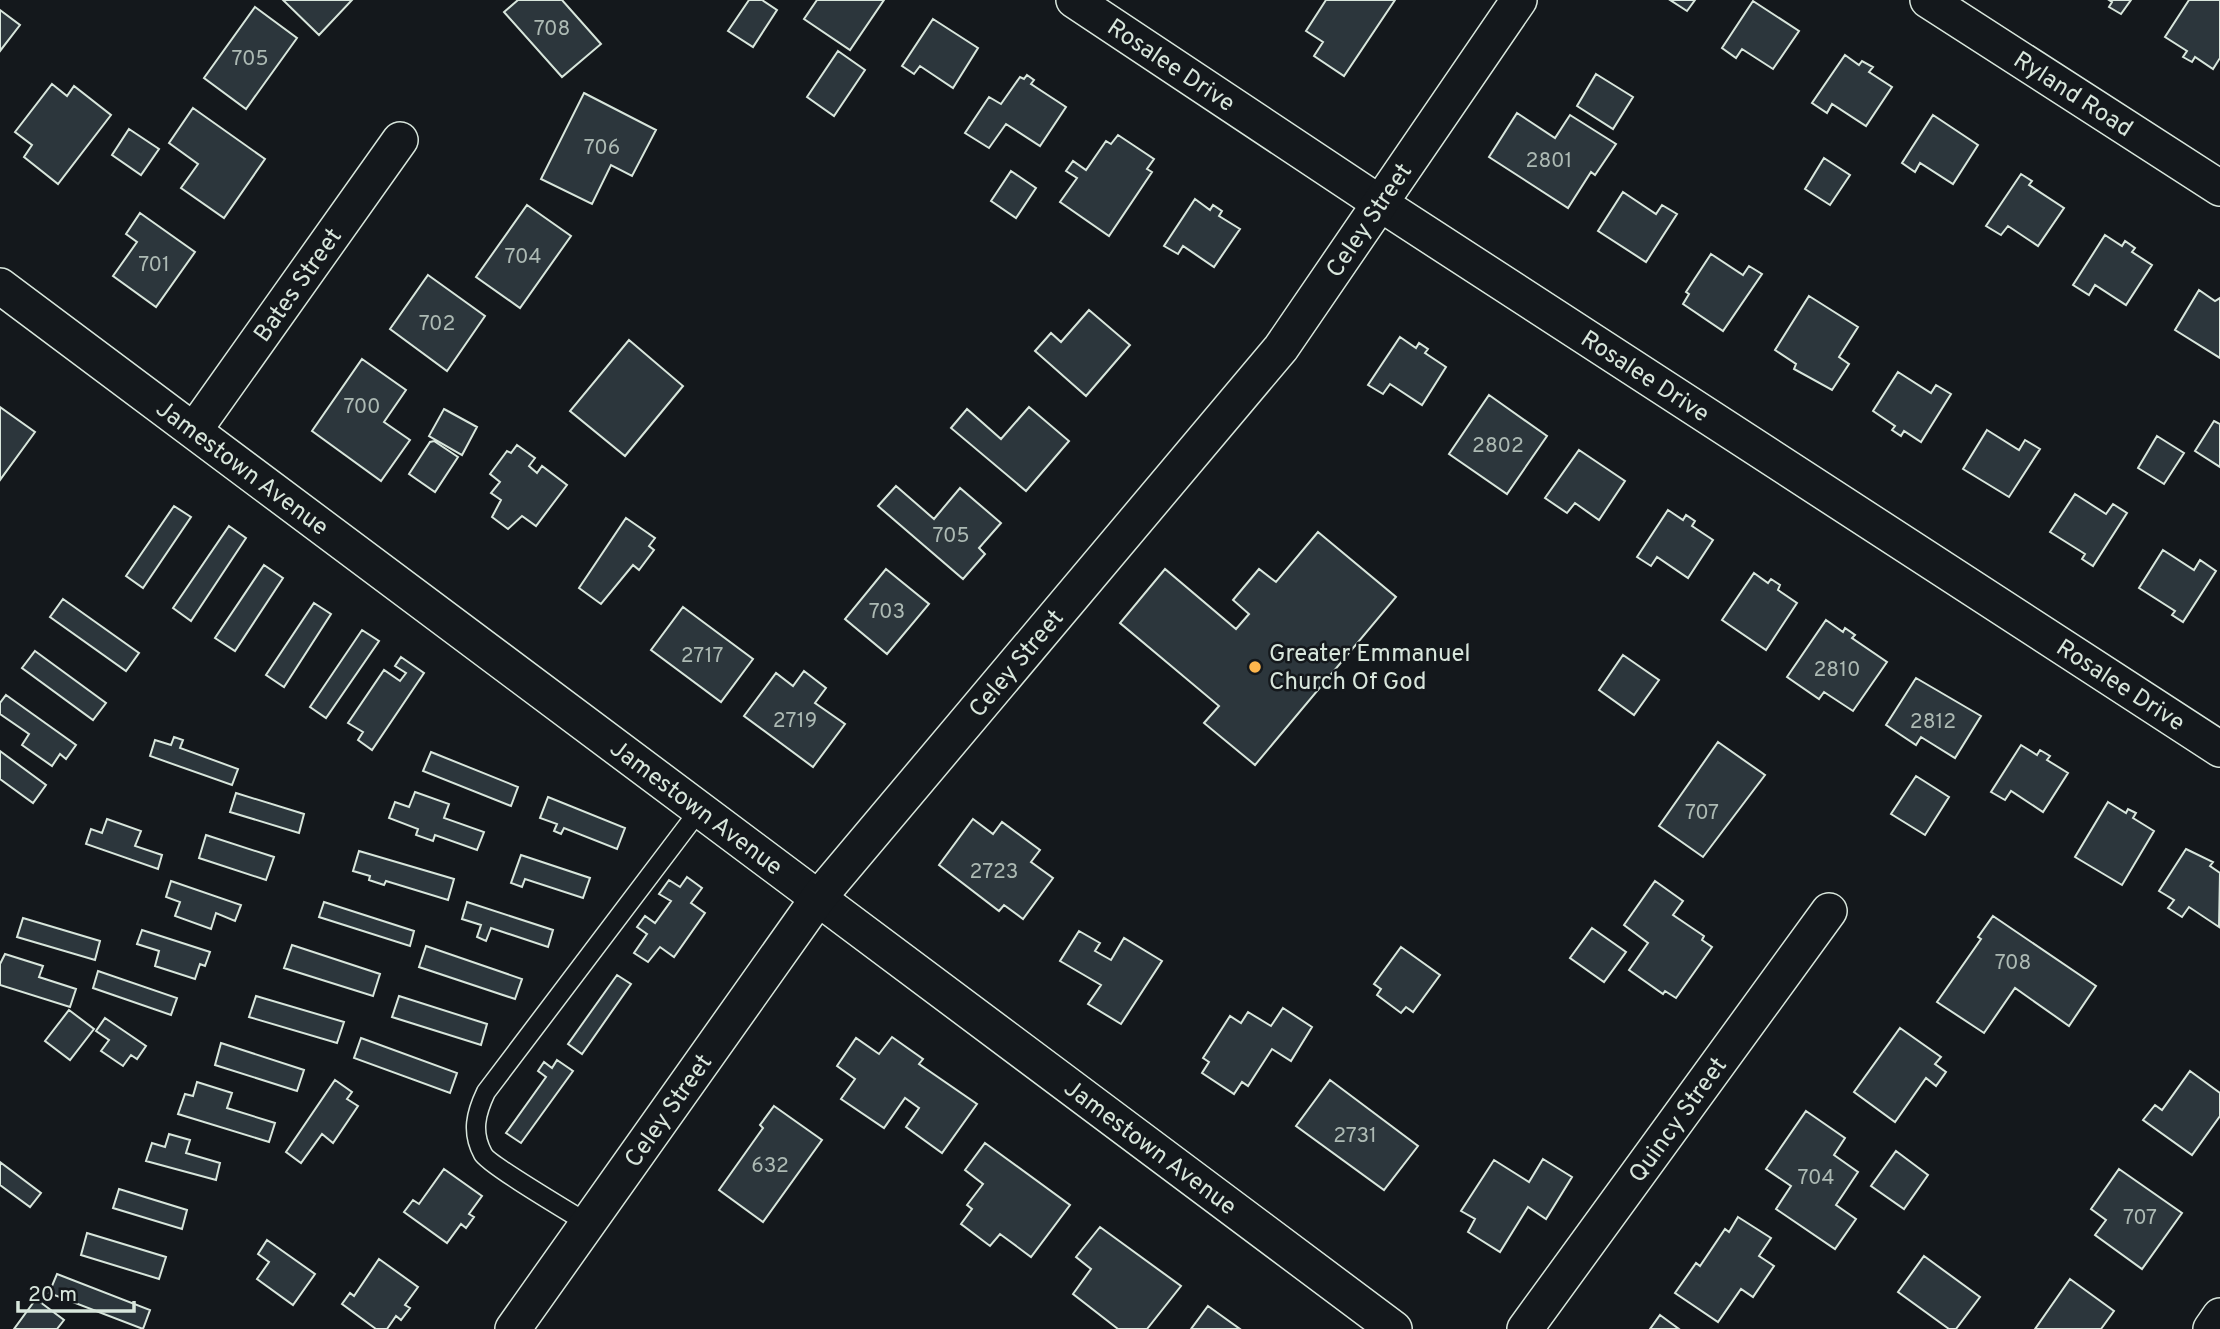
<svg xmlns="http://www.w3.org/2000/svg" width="2220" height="1329" viewBox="0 0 2220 1329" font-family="Overpass,sans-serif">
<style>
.building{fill:#2c363c;stroke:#d8e6dc;stroke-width:2}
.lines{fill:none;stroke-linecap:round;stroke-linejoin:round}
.lane-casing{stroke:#d8e6dc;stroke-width:21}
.street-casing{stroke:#d8e6dc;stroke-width:38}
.lane{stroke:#14181c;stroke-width:18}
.street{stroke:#14181c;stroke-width:35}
.poi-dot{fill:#ffb74d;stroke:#14181c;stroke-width:2.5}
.labels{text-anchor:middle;stroke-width:5;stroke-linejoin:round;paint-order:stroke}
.number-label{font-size:21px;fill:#adbab4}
.street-label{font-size:24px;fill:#d8e6dc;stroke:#14181c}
.poi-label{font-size:24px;fill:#d8e6dc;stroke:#14181c;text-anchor:start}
</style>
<rect width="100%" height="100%" fill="#14181c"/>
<!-- building -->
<path class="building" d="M283,0H352L319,35Z
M518,0H562L601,44L562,77L504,12Z
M749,0H762L777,10L753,47L728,31Z
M817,0H884L850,50L804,19Z
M1326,0H1395L1344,76L1314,56L1323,42L1306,31Z
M1670,0H1695L1687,11Z
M2109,0H2131L2121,14L2109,7L2112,2Z
M2189,0H2220V58L2213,69L2195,57L2192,62L2183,57L2187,51L2165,37Z
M1753,1L1799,31L1773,69L1742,49L1736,58L1722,48Z
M255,7L297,38L246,109L204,78Z
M0,10L20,25L0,51Z
M933,19L978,48L953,88L920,66L914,74L902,66Z
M838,51L865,70L834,116L807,97Z
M1845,55L1859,65L1862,61L1873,67L1869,72L1892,87L1866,126L1832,104L1827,113L1812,103Z
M1596,74L1633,97L1613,129L1577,106Z
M1027,75L1034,80L1031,84L1066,107L1040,146L1006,124L989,148L965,133L989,97L1001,104L1020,77L1024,79Z
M52,84L67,96L74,86L111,115L58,184L24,157L32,145L15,132Z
M584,93L656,130L632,176L611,165L592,204L541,179Z
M193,108L265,159L224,218L181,188L198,164L169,143Z
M1517,113L1555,138L1570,115L1616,144L1595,175L1591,172L1568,208L1489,157Z
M1933,115L1978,145L1953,184L1920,163L1915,172L1902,163Z
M129,129L159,149L141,175L112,155Z
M1118,135L1154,159L1147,169L1152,172L1109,236L1060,202L1077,178L1066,171L1073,161L1086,170L1106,141L1111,144Z
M1824,158L1850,175L1830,205L1805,189Z
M1011,171L1036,188L1016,218L991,201Z
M2021,174L2032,181L2029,185L2064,208L2038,246L2008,226L2001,235L1986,226Z
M1623,192L1656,214L1662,205L1677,214L1646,262L1598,231Z
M1195,199L1210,210L1213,205L1222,211L1219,216L1240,229L1214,267L1183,246L1178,254L1164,246Z
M527,205L571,236L520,308L476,277Z
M140,213L195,252L156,307L113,276L137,242L126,234Z
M2105,235L2122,246L2125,241L2135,248L2132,252L2152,265L2126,305L2095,285L2089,295L2073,285Z
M1711,254L1743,275L1749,266L1762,274L1723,331L1683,304L1689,294L1686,292Z
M428,275L485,316L447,371L390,329Z
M2199,290L2215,301L2220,298V358L2175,330Z
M1809,296L1858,327L1839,357L1849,364L1832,390L1794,369L1796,364L1775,350Z
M1089,310L1130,345L1086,396L1035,351L1051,333L1061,342Z
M1400,337L1416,348L1419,343L1428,349L1425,353L1446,367L1422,405L1390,384L1383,394L1368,385Z
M629,340L683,386L625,456L570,411Z
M362,359L406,390L384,422L410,440L381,481L312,431Z
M1898,372L1931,393L1936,385L1951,394L1921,442L1904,431L1901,436L1892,430L1895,426L1873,411Z
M1489,395L1547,436L1507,494L1449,454Z
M0,407L35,432L0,480Z
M1029,407L1069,441L1026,491L951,428L967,409L1001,439Z
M444,409L477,427L462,455L429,436Z
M2214,421L2220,424V467L2195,451Z
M1987,430L2019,450L2025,440L2040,449L2009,497L1963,469Z
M2157,436L2184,453L2164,484L2138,468Z
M434,441L458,457L435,492L409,474L430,442Z
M517,445L535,458L529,466L537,473L542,466L567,485L536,526L522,516L508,529L492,517L501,500L491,493L500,482L490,474L507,451L511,453Z
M1579,450L1625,481L1599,520L1575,503L1567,513L1545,498Z
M896,486L934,519L960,488L1001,523L979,548L985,554L963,579L878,506Z
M2075,494L2106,514L2113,504L2127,513L2093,566L2082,559L2085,554L2050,532Z
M174,506L191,517L143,588L126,576Z
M1668,510L1683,520L1686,515L1695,521L1692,526L1713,540L1688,578L1657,557L1651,566L1637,557Z
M626,518L655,538L649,546L654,550L639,570L633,565L601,604L579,588Z
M229,526L246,538L191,621L173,608Z
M1318,532L1396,597L1255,765L1204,723L1219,706L1120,623L1165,569L1236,629L1249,614L1233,600L1259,569L1276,582Z
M2163,550L2194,570L2200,560L2216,571L2183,622L2172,615L2175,611L2139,588Z
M264,565L283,578L235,651L215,638Z
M886,569L929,604L887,654L845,619Z
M1754,573L1768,583L1771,579L1780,585L1778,590L1797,603L1766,650L1722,620Z
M63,599L139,653L126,671L50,617Z
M314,603L331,614L284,687L266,675Z
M683,607L753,659L721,702L651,650Z
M1826,620L1843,632L1845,628L1855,635L1852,638L1887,662L1853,711L1824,692L1819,699L1787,677Z
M362,630L379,641L326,718L310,707Z
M35,651L106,703L93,720L22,668Z
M1623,655L1659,680L1634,715L1599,690Z
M401,657L424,673L372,750L358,740L363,732L348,723L384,670L400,681L406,673L395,666Z
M804,671L826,688L815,703L845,724L813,767L744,716L776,673L793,686Z
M1916,678L1981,716L1955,758L1921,737L1916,745L1886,725Z
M6,695L76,745L66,759L60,754L52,766L22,745L29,734L0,714V703Z
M174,737L183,740L180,748L238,769L232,785L150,756L155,740L171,745Z
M1718,742L1765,775L1703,857L1659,826Z
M2021,745L2037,755L2040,750L2050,756L2047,760L2068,773L2043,812L2011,791L2005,800L1991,792Z
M0,751L46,785L33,803L0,779Z
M431,752L518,787L511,806L423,771Z
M1916,776L1949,797L1925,835L1891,814Z
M415,792L449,804L444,818L484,832L477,850L435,835L433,841L416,835L418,829L389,818L395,802L409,807Z
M236,793L304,814L299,833L230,812Z
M548,797L625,828L617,849L564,828L561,834L554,831L557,824L540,818Z
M2108,802L2126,813L2128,809L2136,813L2133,818L2154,831L2122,885L2075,857Z
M107,819L141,831L135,846L162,855L158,869L86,844L91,829L102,833Z
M973,819L993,834L1002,822L1040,850L1031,862L1053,878L1023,919L1004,905L999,911L939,865Z
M206,835L274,857L266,880L199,858Z
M2186,849L2213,862L2210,866L2220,873L2219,927L2189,907L2182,917L2168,908L2174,900L2159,891Z
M359,851L454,879L448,900L386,881L384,885L369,880L370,876L353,871Z
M521,855L590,878L583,898L525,879L522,887L511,883Z
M687,877L702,888L691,903L705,913L674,957L660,947L648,962L634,953L647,934L637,927L645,916L655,923L671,901L659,894L669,880L680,887Z
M171,881L241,905L235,921L216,913L211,929L175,916L180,902L166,897Z
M1655,881L1683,901L1673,915L1704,936L1702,940L1712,947L1676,998L1665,991L1663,994L1629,970L1648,943L1624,925Z
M324,902L414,931L410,946L319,917Z
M467,902L553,930L548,947L491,928L486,941L477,937L481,925L462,919Z
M1993,916L2096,986L2069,1026L2015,988L1984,1033L1937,1002L1981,939L1978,937Z
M23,918L100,941L95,960L17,937Z
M1592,928L1626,952L1604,982L1570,958Z
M142,930L210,952L205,966L200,964L195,979L155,966L159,951L137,944Z
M1079,931L1100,943L1095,951L1111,960L1124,938L1162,961L1121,1024L1088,1004L1101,985L1060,961Z
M292,945L380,974L373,996L284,968Z
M426,946L522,979L515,999L419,967Z
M1401,947L1440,975L1413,1012L1406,1007L1401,1013L1377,995L1381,989L1374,984Z
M5,954L43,966L39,977L76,989L70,1007L0,985V964Z
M98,971L177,998L171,1015L93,988Z
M617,975L631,984L582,1054L568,1044Z
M256,996L344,1022L337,1043L249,1017Z
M399,996L487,1024L481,1045L392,1017Z
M1283,1008L1312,1027L1291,1061L1272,1049L1248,1086L1242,1082L1234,1094L1202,1073L1209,1062L1203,1058L1230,1016L1241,1023L1248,1012L1271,1026Z
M69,1010L94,1029L70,1060L45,1041Z
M105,1018L146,1046L137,1059L131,1055L123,1066L101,1051L109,1040L96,1031Z
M1900,1028L1941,1057L1935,1064L1946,1072L1936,1086L1926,1078L1895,1122L1854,1092Z
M892,1037L923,1059L919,1064L977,1104L942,1153L906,1127L919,1108L905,1098L884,1128L841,1099L855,1079L837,1066L856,1038L879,1054Z
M361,1038L457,1073L450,1093L354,1058Z
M221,1043L304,1070L297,1091L215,1065Z
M557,1060L573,1071L521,1143L506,1133L546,1077L538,1071L544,1062L552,1068Z
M2190,1071L2220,1093V1116L2192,1155L2143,1120L2155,1105L2162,1110Z
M335,1080L352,1092L347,1099L358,1106L333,1143L322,1134L301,1163L286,1152Z
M1330,1080L1418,1146L1384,1190L1296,1126Z
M197,1082L232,1093L227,1108L275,1123L269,1142L178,1114L185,1094L193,1096Z
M774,1106L822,1140L763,1222L719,1190L763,1128L760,1125Z
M1806,1111L1845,1138L1834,1155L1858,1172L1836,1205L1856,1219L1835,1249L1776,1209L1791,1186L1766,1169Z
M169,1134L190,1140L186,1153L220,1163L216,1180L146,1161L152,1143L165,1147Z
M985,1143L1070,1205L1031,1257L1000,1234L990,1246L961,1224L972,1209L967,1205L983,1184L965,1170Z
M1896,1151L1928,1175L1904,1209L1871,1186Z
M1543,1159L1572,1177L1546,1219L1528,1207L1500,1252L1468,1232L1475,1219L1461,1211L1494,1160L1529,1182Z
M0,1162L41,1193L30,1207L0,1185Z
M444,1169L482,1196L469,1214L474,1217L466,1228L461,1224L447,1243L404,1212L413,1200L419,1204Z
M2119,1169L2182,1213L2142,1269L2095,1235L2106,1220L2091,1209Z
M119,1189L187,1210L182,1229L113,1208Z
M1738,1217L1771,1238L1759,1256L1774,1266L1753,1297L1741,1289L1718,1322L1675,1293L1696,1263L1700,1266L1725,1229L1729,1232Z
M1100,1227L1181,1286L1147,1329H1118L1073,1294L1091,1269L1076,1257Z
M87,1233L166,1257L159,1279L81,1255Z
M267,1240L315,1274L293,1305L257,1279L269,1262L258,1254Z
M1924,1256L1980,1297L1956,1329H1949L1898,1292Z
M379,1259L418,1287L405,1305L410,1308L401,1320L396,1316L387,1329H376L342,1304L350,1293L354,1296Z
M57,1274L150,1310L143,1329L49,1293Z
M2070,1279L2114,1311L2101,1329H2035Z
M36,1299L64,1320L57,1329H14Z
M1208,1306L1240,1329H1191Z
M1660,1315L1679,1329H1650Z"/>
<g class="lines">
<defs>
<path id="lane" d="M587,1223C571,1213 488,1164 483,1154C471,1132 476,1113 486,1092L701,808"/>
<g id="street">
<path id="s1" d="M1074,0L1381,204L2220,749"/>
<path id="s2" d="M1928,0L2220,188"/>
<path id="s3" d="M0,286L1394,1329"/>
<path id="s4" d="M195,429L400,140"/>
<path id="s5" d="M513,1329L819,897L1281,348L1519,0"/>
<path id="s6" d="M1525,1329L1829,911"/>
<path d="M2211,1329L2220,1316"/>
</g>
</defs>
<!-- lane casing -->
<use href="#lane" class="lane-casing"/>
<!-- street casing -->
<use href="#street" class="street-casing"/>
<!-- lane -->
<use href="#lane" class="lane"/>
<!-- street -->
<use href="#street" class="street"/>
</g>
<!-- markers -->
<circle class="poi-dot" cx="1255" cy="667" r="7"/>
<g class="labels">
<!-- number labels -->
<g class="number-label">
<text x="552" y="35">708</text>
<text x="250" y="65">705</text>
<text x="602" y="154">706</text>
<text x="1549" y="167">2801</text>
<text x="523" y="263">704</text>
<text x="154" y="271">701</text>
<text x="437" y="330">702</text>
<text x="362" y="413">700</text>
<text x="1498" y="452">2802</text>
<text x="951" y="542">705</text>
<text x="887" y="618">703</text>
<text x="702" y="662">2717</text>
<text x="1837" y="676">2810</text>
<text x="795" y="727">2719</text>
<text x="1933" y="728">2812</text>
<text x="1702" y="819">707</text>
<text x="994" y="878">2723</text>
<text x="2013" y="969">708</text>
<text x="1355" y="1142">2731</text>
<text x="770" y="1172">632</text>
<text x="1816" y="1184">704</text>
<text x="2140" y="1224">707</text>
</g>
<!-- street labels -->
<g class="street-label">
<text dy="8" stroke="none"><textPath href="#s1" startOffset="117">Rosalee Drive</textPath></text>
<text dy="8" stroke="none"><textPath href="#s2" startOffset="173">Ryland Road</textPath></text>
<text dy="8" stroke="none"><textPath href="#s5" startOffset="1402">Celey Street</textPath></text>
<text dy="8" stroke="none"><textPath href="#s4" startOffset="177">Bates Street</textPath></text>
<text dy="8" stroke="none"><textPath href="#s1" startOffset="684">Rosalee Drive</textPath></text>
<text dy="8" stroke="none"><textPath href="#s3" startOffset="303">Jamestown Avenue</textPath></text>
<text dy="8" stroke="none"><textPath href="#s5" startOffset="835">Celey Street</textPath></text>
<text dy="8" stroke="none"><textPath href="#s1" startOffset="1251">Rosalee Drive</textPath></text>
<text dy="8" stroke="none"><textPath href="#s3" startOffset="870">Jamestown Avenue</textPath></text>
<text dy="8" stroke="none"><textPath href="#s5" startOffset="268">Celey Street</textPath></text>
<text dy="8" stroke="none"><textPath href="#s6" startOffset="259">Quincy Street</textPath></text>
<text dy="8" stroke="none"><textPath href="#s3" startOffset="1437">Jamestown Avenue</textPath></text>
</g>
<!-- poi labels -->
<g class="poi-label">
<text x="1269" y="661">Greater Emmanuel<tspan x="1269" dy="28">Church Of God</tspan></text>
</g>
</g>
<!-- scale -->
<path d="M18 1301v10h116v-10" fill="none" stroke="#d8e6dc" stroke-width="3.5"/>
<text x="28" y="1301" font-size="21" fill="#d8e6dc" stroke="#14181c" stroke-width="5" paint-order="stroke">20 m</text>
</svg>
